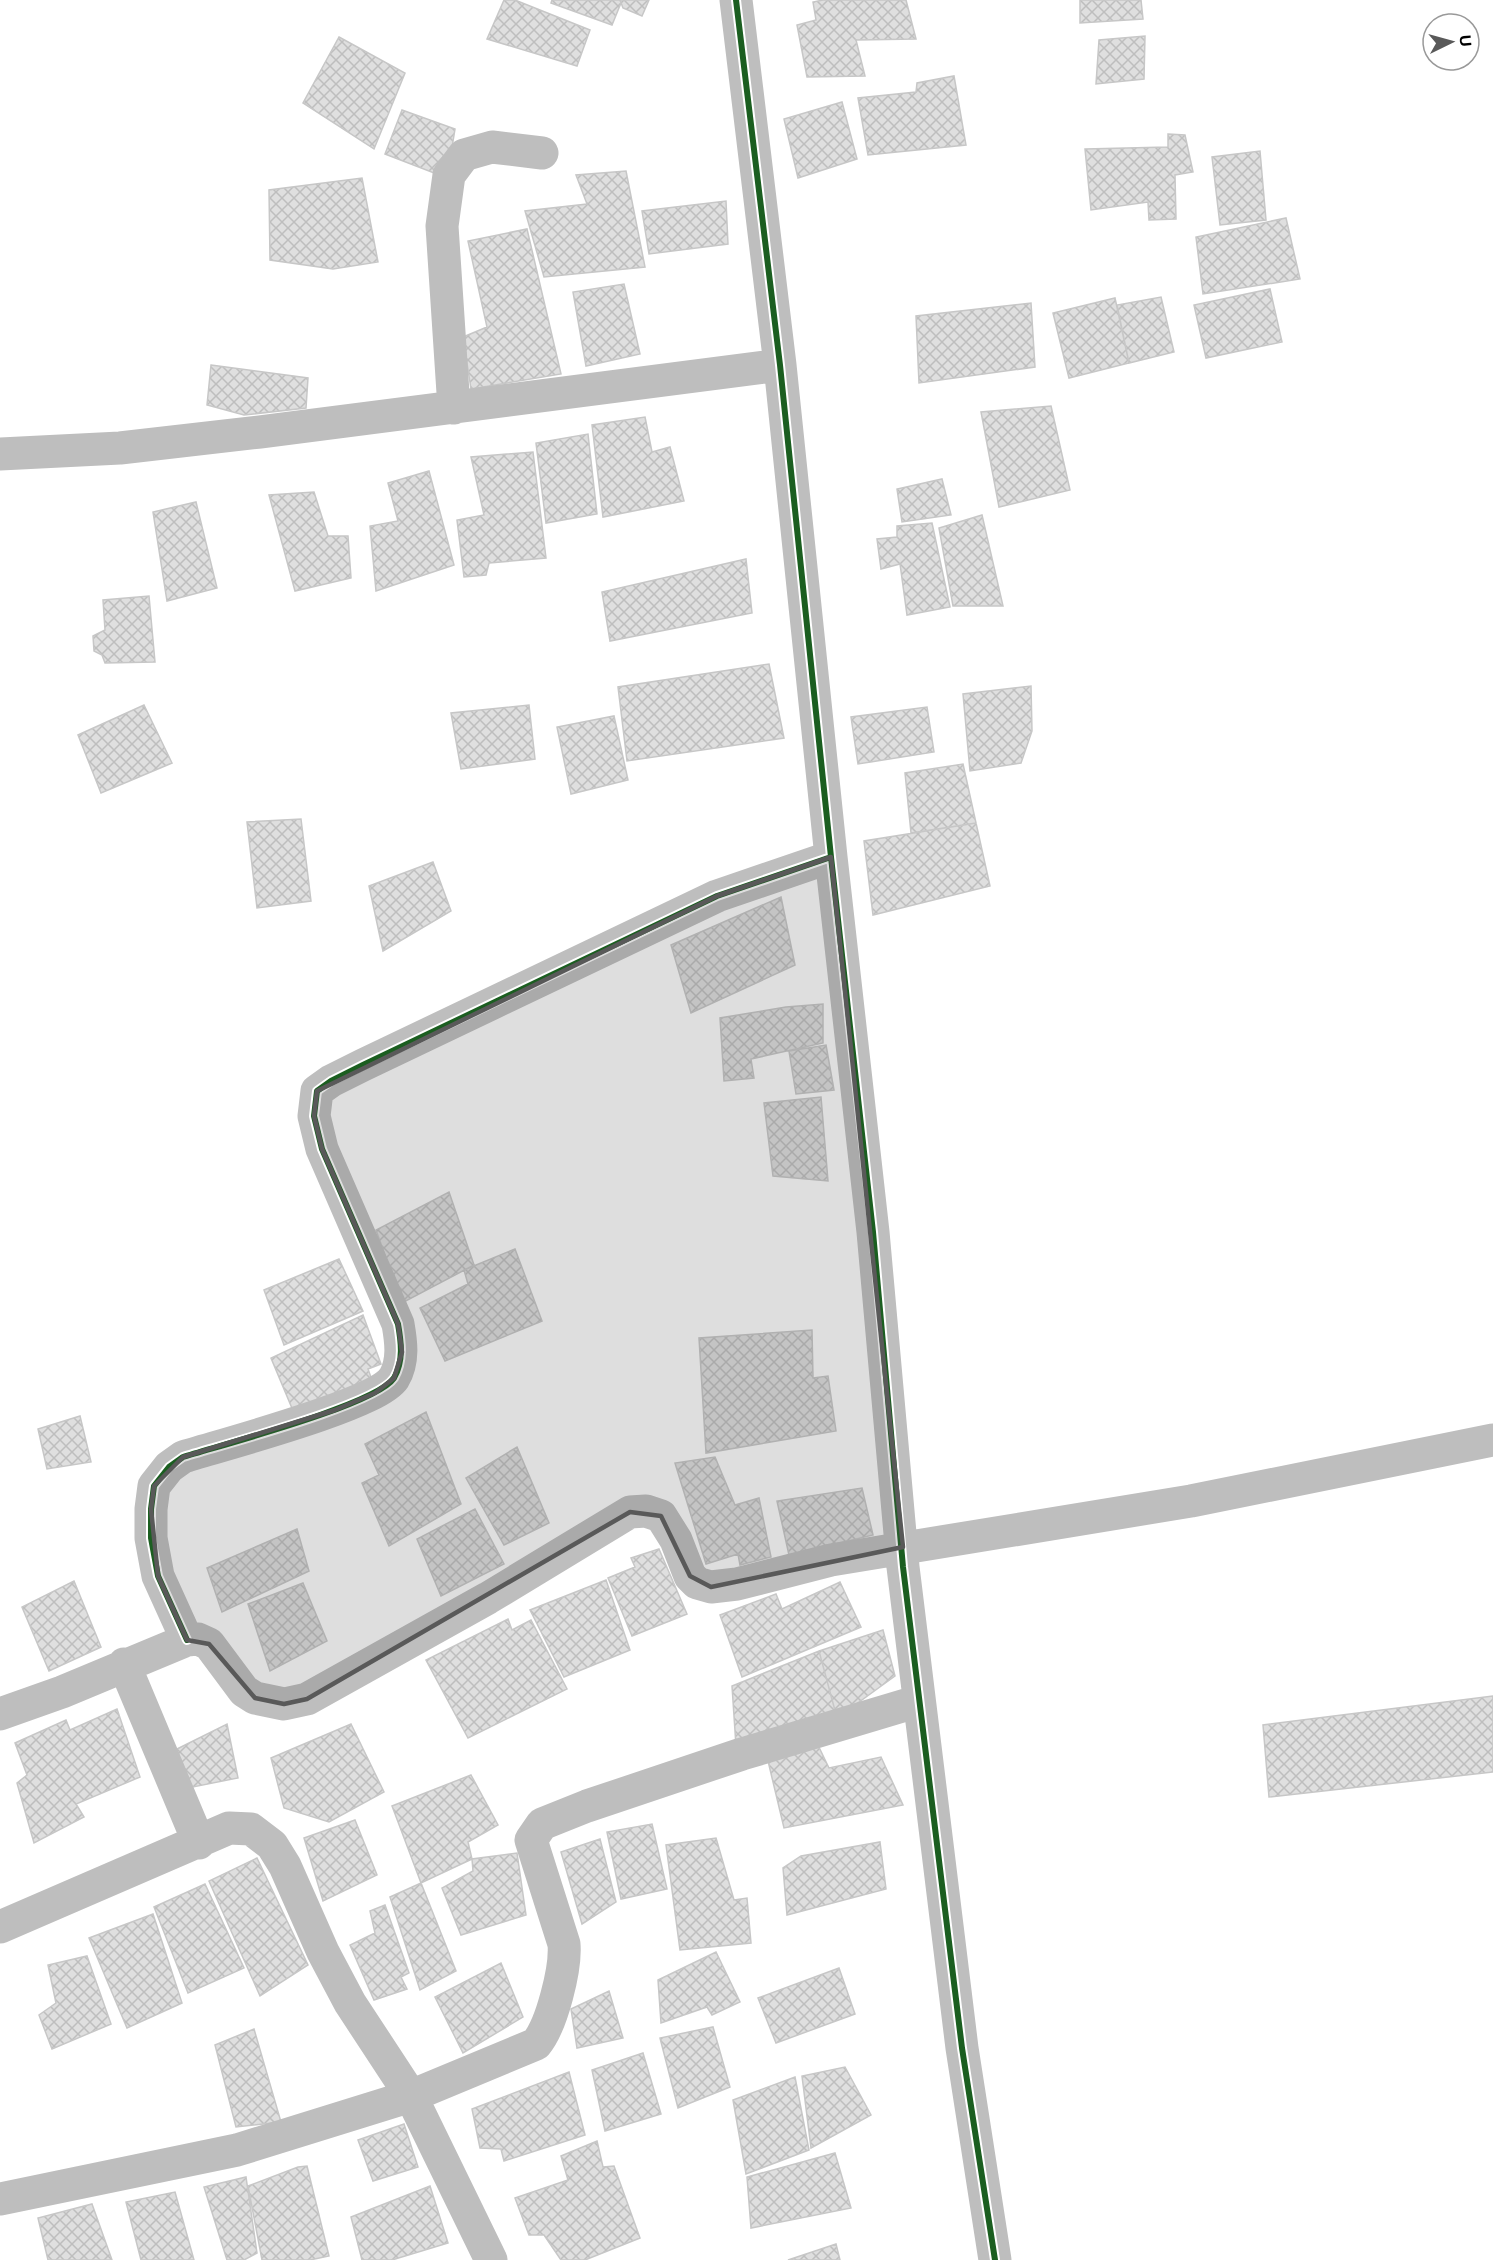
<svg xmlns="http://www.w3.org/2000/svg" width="1493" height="2260" viewBox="0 0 1493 2260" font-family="Helvetica,sans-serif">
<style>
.building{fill:url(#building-cross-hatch);stroke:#c7c7c7;stroke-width:1.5}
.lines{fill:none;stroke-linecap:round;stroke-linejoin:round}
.minor{stroke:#bebebe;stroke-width:33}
.cycleway-casing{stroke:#fff;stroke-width:10}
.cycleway{stroke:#1b5e20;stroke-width:6}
.marked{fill:#595959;fill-opacity:0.2;stroke:#595959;stroke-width:4.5;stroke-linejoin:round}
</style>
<defs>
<pattern id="building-cross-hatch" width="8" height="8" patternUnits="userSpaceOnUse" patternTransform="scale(1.5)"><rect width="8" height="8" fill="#dfdfdf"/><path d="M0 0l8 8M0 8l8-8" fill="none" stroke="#bebebe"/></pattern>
</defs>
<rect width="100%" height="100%" fill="#fff"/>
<!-- building -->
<path class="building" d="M504,0H515L590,30L577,66L487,39Z
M552,0H620L621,3L612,25L551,3Z
M620,0H649L642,16L623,8Z
M823,0H906L916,39L856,40L865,76L807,77L797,25L816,20L813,2Z
M1080,0H1141L1143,19L1080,23Z
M1145,36L1144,79L1096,84L1099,40Z
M339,37L405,73L374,149L303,103Z
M954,76L966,145L868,155L858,98L916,92L917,83Z
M842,102L857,159L798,178L784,119Z
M402,110L455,129L447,178L385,154Z
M1168,134L1185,135L1193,172L1175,175L1176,219L1149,220L1148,202L1091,210L1085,149L1168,147Z
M1260,151L1266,220L1220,225L1212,157Z
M626,171L645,267L544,277L525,211L587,204L576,175Z
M362,178L378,262L333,269L270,260L269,190Z
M726,201L728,244L649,254L642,211Z
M1286,218L1300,279L1203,294L1196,237Z
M527,229L561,374L471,389L463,337L487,327L468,241Z
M624,284L640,354L586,366L573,292Z
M1270,289L1282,342L1206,358L1194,305Z
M1161,297L1174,352L1129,363L1117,305Z
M1115,298L1129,363L1069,378L1053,313Z
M1031,303L1035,367L919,383L916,316Z
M211,365L308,378L306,408L244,415L207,405Z
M1051,406L1070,490L999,507L981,412Z
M645,417L652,452L670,447L684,501L603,517L592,425Z
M588,434L597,514L546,523L536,443Z
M533,452L546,558L489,563L486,575L464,577L457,520L484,515L471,457Z
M429,471L454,565L376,591L370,526L398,521L388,483Z
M942,479L951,515L902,522L897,489Z
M314,492L328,536H348L351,578L295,591L269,495Z
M196,502L217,588L167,601L153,512Z
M982,515L1003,606H953L939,528Z
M932,523L950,607L907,615L900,564L881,569L877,539L897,537V526Z
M746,559L752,613L610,641L602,592Z
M149,596L155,662L105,663L102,655L94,651L93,636L105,630L103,600Z
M769,664L784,738L627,761L618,687Z
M1031,686L1032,731L1021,763L970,771L963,694Z
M144,705L172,763L101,793L78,735Z
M529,705L535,759L461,769L451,713Z
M927,707L934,752L858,764L851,717Z
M614,716L628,780L571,794L557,727Z
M963,764L976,823L911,833L905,773Z
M301,819L311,901L257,908L247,822Z
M976,823L990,886L873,915L864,841Z
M433,862L451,911L383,951L369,886Z
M781,897L795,965L691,1013L671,945Z
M823,1004V1043L751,1059L754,1078L724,1081L720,1018L786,1007Z
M826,1045L834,1090L796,1094L789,1051Z
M821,1097L828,1181L773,1176L764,1103Z
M449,1192L474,1265L402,1303L376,1230Z
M515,1249L542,1321L445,1361L420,1308L468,1284L464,1270Z
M339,1259L363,1311L284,1345L264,1290Z
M363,1315L381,1364L368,1369L372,1380L294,1413L271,1358Z
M812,1330L813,1378L828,1376L836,1431L706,1453L699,1338Z
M426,1412L461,1504L389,1546L362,1483L379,1475L365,1444Z
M80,1416L91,1462L47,1469L38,1429Z
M517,1447L549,1523L504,1545L466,1478Z
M715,1457L735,1505L759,1498L771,1557L740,1565L738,1554L706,1564L675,1463Z
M862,1488L873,1535L789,1555L777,1501Z
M475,1509L504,1564L441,1596L417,1539Z
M297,1529L309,1571L222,1612L207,1568Z
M659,1549L687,1614L632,1636L608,1578L635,1567L631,1558Z
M606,1580L630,1650L564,1677L530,1610Z
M74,1581L101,1647L49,1671L22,1607Z
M840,1582L861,1627L742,1677L720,1615L776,1594L782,1609Z
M303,1583L327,1641L270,1671L248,1604Z
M508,1619L512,1630L531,1620L567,1689L468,1738L426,1660Z
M883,1630L895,1676L837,1718L819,1651Z
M819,1651L837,1718L736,1746L732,1686Z
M1493,1696V1772L1269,1797L1263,1725Z
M117,1709L140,1777L76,1804L84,1817L34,1843L17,1783L27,1775L15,1743L66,1720L70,1730Z
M227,1724L238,1778L183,1789L173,1751Z
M351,1724L384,1792L329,1822L284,1808L271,1758Z
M816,1741L829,1768L881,1757L903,1805L784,1828L768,1761Z
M471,1775L498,1825L468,1842L472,1859L421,1883L392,1806Z
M355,1820L377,1875L323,1901L304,1838Z
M652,1824L667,1889L621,1899L607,1832Z
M716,1838L734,1900L747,1898L751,1943L680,1950L666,1845Z
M600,1839L616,1902L582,1924L561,1852Z
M880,1842L886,1889L787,1915L783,1868L801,1856Z
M517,1853L526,1915L461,1935L442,1888L473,1871L472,1859Z
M257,1858L308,1965L260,1996L209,1881Z
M421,1883L456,1971L420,1990L390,1897Z
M205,1884L244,1968L188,1993L154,1907Z
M385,1905L409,1973L401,1977L407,1989L374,2000L350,1945L375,1933L370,1911Z
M153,1914L182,2003L127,2028L89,1938Z
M716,1952L740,2002L712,2015L707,2007L661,2023L658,1980Z
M87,1956L111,2024L52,2049L39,2015L56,2003L48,1965Z
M501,1963L523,2017L463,2053L435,1997Z
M839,1968L855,2014L776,2043L758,1998Z
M609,1991L623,2038L577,2048L571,2009Z
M713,2027L730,2087L678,2108L660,2038Z
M254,2029L281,2122L236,2127L215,2045Z
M643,2053L661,2114L605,2131L592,2070Z
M845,2067L871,2115L811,2148L802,2076Z
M569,2072L585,2135L504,2161L501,2149L480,2148L472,2109Z
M795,2077L809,2150L746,2174L733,2100Z
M404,2124L418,2167L373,2181L358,2140Z
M597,2141L603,2167L614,2166L640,2238L585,2260H561L544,2235H529L515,2198L568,2180L561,2156Z
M835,2153L851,2208L751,2228L747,2177Z
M307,2166L329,2256L310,2260H262L248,2186L298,2167Z
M246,2177L257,2253L244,2260H227L204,2187Z
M430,2186L448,2243L392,2260H362L351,2217Z
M175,2192L194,2260H141L126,2202Z
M92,2204L112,2260H48L38,2218Z
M836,2244L840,2260H788Z"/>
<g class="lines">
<!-- minor -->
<path class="minor" d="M736,0L780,365L831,857L873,1232L903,1567L962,2048L995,2260
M454,408L442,226L449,175L464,155L492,147L542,153
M0,454L120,448L260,432L780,365
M187,1640L158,1576L151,1538V1509L154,1486L169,1467L183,1457C221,1445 376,1405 394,1378C404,1361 401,1341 398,1324L322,1149L314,1116L317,1091L331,1081L363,1065L717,896L831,857
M124,1664L199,1843
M0,1714L62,1692L187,1640L198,1639L209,1644L244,1691L255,1698L284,1704L307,1699L488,1598L630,1512L646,1511L661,1516L676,1540L690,1576L697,1583L711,1587L737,1584L831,1560L1191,1501L1493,1440
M0,1927L229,1828L251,1829L272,1845L285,1866L323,1952L350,2003L411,2096L491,2260
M0,2199L237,2150L411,2096L536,2044C552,2025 566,1968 564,1944L531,1840L542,1824L587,1806L742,1754L919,1701"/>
<defs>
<path id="cycleway" d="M736,0L780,365L831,857L873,1232L903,1567L962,2048L995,2260
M187,1640L158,1576L151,1538V1509L154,1486L169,1467L183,1457C221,1445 376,1405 394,1378C404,1361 401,1341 398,1324L322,1149L314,1116L317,1091L331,1081L363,1065L717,896L831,857"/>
</defs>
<!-- cycleway casing -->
<use href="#cycleway" class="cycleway-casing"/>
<!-- cycleway -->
<use href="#cycleway" class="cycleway"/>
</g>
<!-- marked area -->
<path class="marked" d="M831,857L903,1547L711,1587L690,1576L661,1516L630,1512L307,1699L284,1704L255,1698L209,1644L187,1640L158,1576L151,1509L154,1486L183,1457L335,1410L375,1393L394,1378L402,1352L398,1324L322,1149L314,1116L317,1091L717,896Z"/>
<!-- north arrow -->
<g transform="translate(1451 42) rotate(85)"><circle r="28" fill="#ffffff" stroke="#999999" stroke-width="1.5"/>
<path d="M0-4.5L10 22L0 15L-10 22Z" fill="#595959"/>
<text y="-9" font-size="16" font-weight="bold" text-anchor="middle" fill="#000000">U</text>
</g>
</svg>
